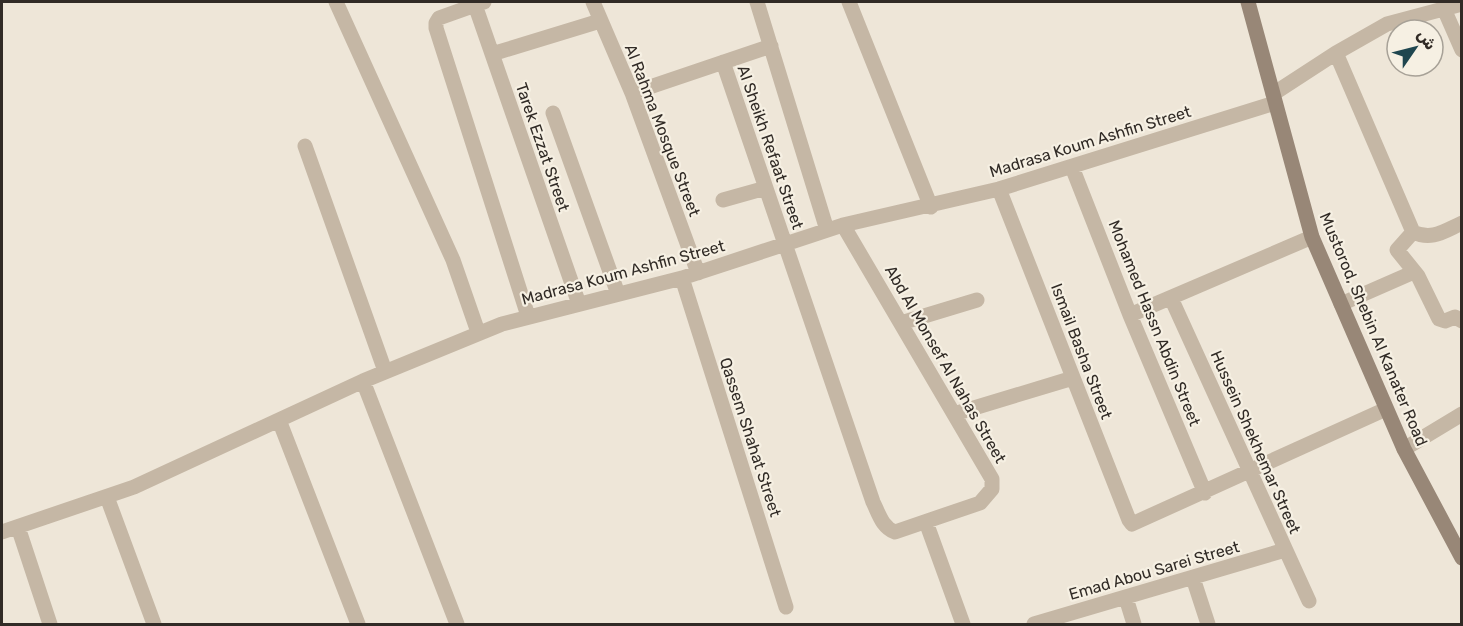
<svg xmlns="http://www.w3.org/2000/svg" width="1463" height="626" viewBox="0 0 1463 626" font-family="Rubik,'Noto Sans Arabic',sans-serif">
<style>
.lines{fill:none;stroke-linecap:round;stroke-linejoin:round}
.minor{stroke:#c5b7a5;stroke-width:15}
.secondary{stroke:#988777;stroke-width:15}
.labels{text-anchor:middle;stroke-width:4.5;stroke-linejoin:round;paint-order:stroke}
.street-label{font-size:16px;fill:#312b26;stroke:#f6f0e3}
</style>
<rect width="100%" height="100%" fill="#eee6d8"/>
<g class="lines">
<!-- minor -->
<path class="minor" d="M336,2L453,260L478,332
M474,2L579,304
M484,2L439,18L436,23V28L528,316
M593,2L632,93L698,273
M757,2L827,230
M849,2L931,207
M1444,9L1462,50
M1336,53L1413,232L1397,250L1418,276L1439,319L1445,321L1455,317L1462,321
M492,54L600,21
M723,62L873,502C879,514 882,527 895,532L980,503L992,489V479L843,225
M632,93L771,46
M1273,94L1336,53L1387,24L1462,4
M553,113L618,294
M305,146L385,371
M1072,167L1130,315L1205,493
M999,189L1129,520L1132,524L1386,409
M723,200L766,188
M1413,232C1432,241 1444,231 1462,223
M682,278L786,607
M1171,298L1309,601
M1341,304L1414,272
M1130,315L1312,237
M901,323L977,300
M363,381L457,624
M954,414L1073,378
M279,420L358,624
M1404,449L1462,414
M107,497L154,624
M926,522L963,624
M18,527L50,624
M2,532L134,487L363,381L502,324L682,278L843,225L999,189L1275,103
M1193,578L1208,624
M1126,598L1134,624
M1034,624L1285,550"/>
<!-- secondary -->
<path class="secondary" d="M1248,2L1312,237L1404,449L1462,558"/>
</g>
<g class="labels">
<!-- street labels -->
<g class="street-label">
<text transform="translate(663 130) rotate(69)" y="6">Al Rahma Mosque Street</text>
<text transform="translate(1090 141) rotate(-17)" y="6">Madrasa Koum Ashfin Street</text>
<text transform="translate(543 147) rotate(71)" y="6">Tarek Ezzat Street</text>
<text transform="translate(771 147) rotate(71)" y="6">Al Sheikh Refaat Street</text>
<text transform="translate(623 272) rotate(-15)" y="6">Madrasa Koum Ashfin Street</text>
<text transform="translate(1155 323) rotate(68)" y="6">Mohamed Hassn Abdin Street</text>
<text transform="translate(1374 329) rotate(67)" y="6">Mustorod, Shebin Al Kanater Road</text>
<text transform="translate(1082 351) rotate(69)" y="6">Ismail Basha Street</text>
<text transform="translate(946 364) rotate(60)" y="6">Abd Al Monsef Al Nahas Street</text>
<text transform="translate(751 437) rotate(72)" y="6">Qassem Shahat Street</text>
<text transform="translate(1256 442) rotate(66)" y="6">Hussein Shekhemar Street</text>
<text transform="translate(1154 570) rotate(-16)" y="6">Emad Abou Sarei Street</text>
</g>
</g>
<!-- border -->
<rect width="1463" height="626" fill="none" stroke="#312b26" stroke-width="6"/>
<!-- north arrow -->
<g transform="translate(1415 48) rotate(55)"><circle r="28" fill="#f6f0e3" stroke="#a7a197" stroke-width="1.5"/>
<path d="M0-4.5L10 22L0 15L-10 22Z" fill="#1f464f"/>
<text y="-9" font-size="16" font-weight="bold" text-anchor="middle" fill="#312b26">ش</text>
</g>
</svg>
